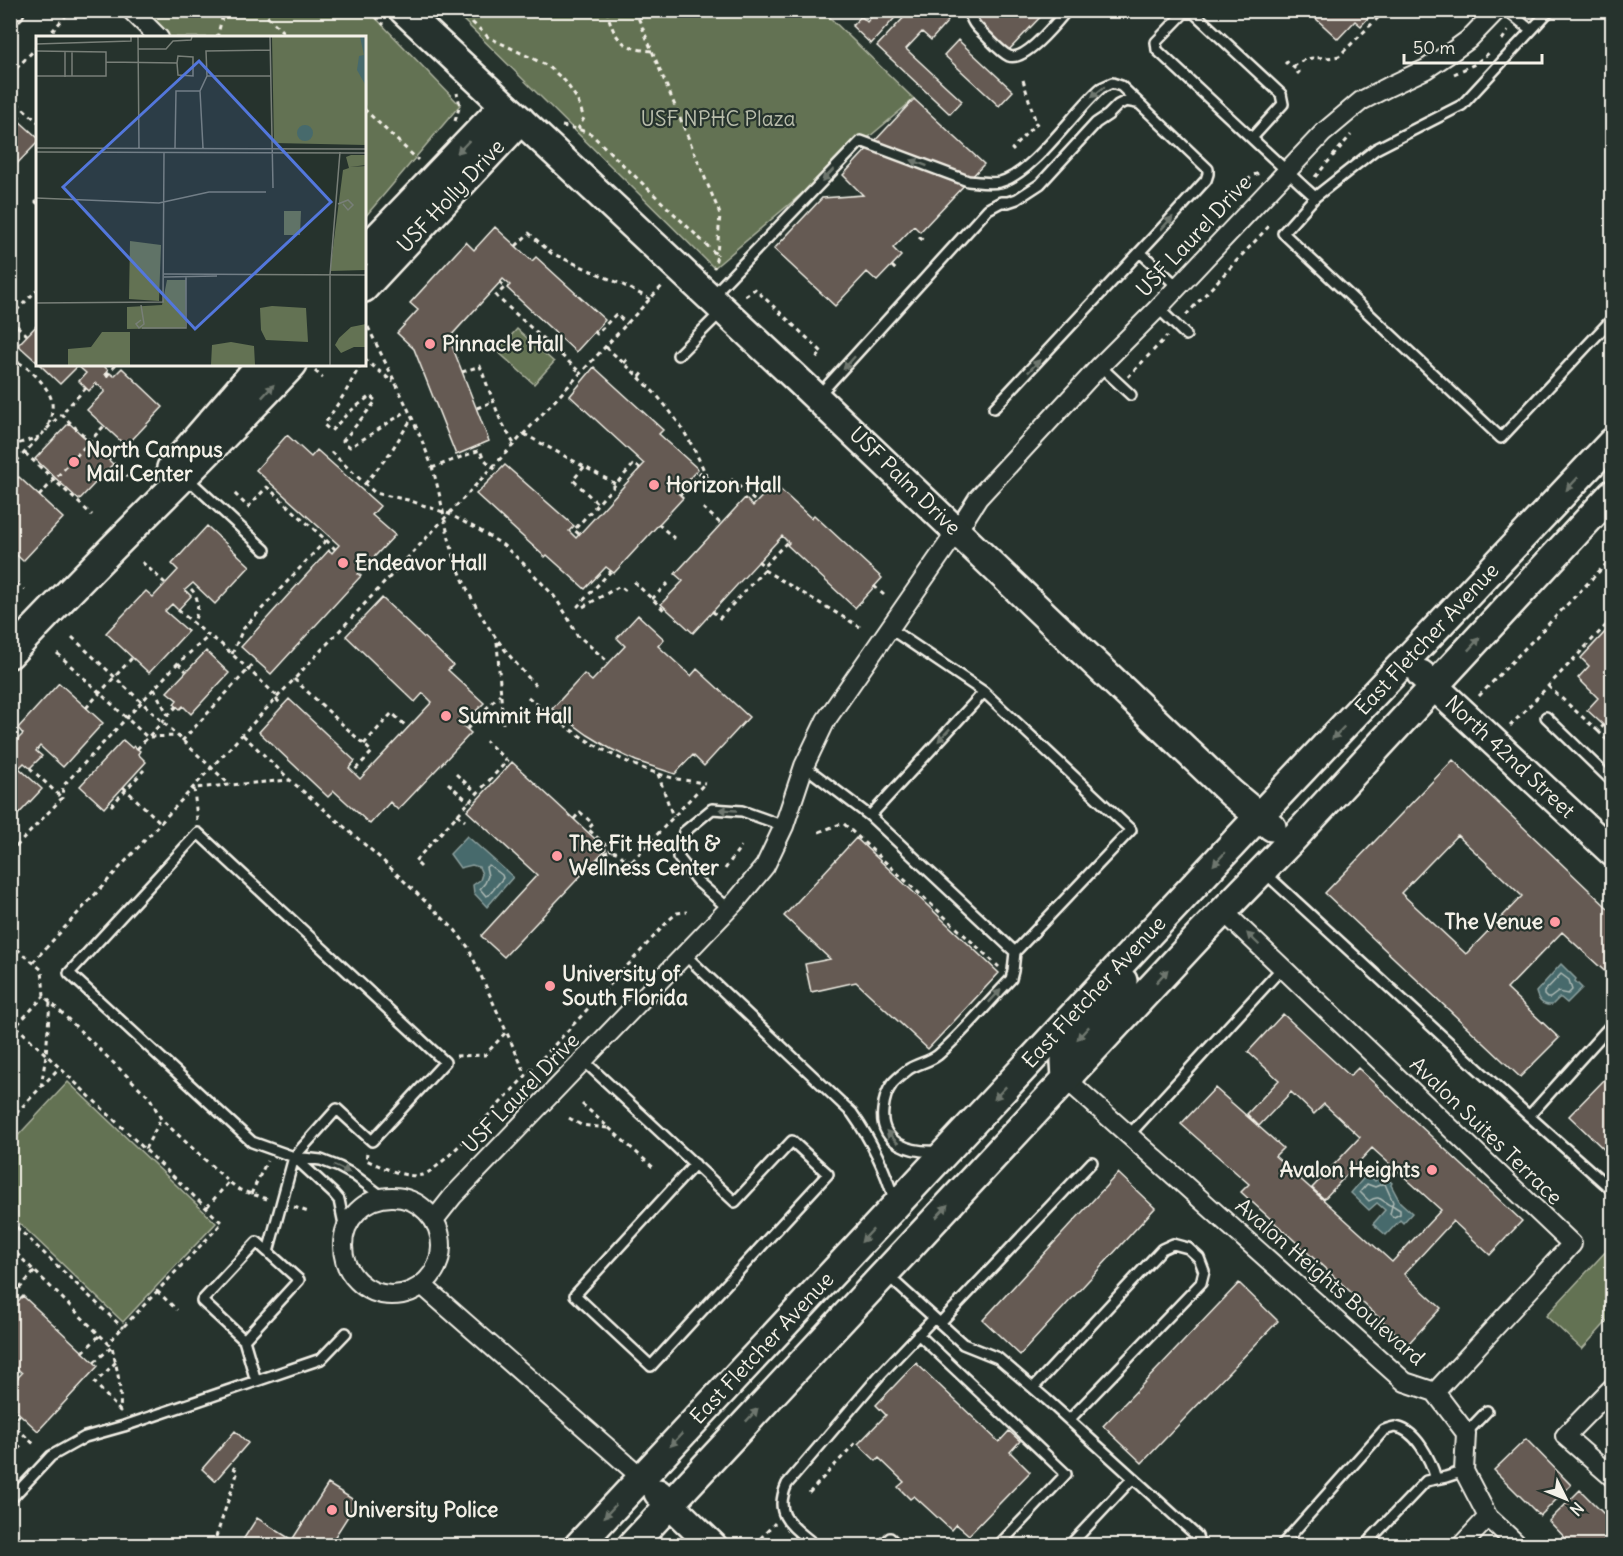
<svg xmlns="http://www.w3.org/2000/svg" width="1623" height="1556" viewBox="0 0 1623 1556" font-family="Delius,sans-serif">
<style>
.green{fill:#637253;stroke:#acb29e;stroke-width:1.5}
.water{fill:#476a6c;stroke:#8ca09e;stroke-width:1.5}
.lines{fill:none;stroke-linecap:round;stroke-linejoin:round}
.shore{stroke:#afbbb6;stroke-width:1.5}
.building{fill:#655a52;stroke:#f4f1e8;stroke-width:1.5;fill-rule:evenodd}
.lane-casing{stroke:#f4f1e8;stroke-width:14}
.street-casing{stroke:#f4f1e8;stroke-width:22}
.secondary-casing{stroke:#f4f1e8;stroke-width:32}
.path{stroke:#f4f1e8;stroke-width:3;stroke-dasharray:4.5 4.5;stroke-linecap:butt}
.lane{stroke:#26332d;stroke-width:9}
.street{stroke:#26332d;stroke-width:18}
.secondary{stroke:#26332d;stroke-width:27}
.oneway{fill:#6e766e}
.poi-dot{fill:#ff9aa2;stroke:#26332d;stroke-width:2}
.labels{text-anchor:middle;stroke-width:4.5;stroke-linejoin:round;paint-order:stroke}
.park-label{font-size:21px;fill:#babeac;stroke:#26332d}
.street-label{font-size:21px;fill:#f4f1e8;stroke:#26332d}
.poi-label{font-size:21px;font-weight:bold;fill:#f4f1e8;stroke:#26332d;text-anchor:start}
.inset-road{fill:none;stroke:#787f78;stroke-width:1.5}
.view{fill:#5377dc;fill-opacity:0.15;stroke:#5377dc;stroke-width:3}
.inset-edge{fill:none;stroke:#f4f1e8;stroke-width:3}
</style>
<rect width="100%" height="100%" fill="#26332d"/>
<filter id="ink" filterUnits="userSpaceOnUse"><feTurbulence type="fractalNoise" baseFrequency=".0167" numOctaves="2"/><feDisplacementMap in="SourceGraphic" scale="12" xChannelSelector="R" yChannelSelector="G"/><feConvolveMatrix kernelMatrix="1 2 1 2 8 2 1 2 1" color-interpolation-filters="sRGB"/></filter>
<g filter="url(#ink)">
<!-- green -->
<path class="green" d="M138,11H369L460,105L365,217L364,38L166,37Z
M454,11H823L914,99L714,268Z
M517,329L554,362L534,384L497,351Z
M68,1082L216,1223L123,1322L11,1215V1143Z
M1607,1250L1612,1255V1316L1582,1349L1546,1316Z"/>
<!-- water -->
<path class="water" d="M467,836L513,877L487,907L474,893L473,885L480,880L482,874L479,867L472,865L460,868L450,854Z
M1561,964L1576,979L1575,981L1582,988L1567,1003L1561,998H1559L1552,1005C1543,1006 1538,1000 1536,992Z
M1367,1174L1375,1181L1382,1174L1392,1183L1391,1185L1400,1202L1412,1213L1403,1223L1400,1220L1386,1235L1373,1224L1385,1210L1377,1203L1369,1210L1351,1193Z"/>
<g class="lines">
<!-- shore -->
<path class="shore" d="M489,865L502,875L503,878L489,895L486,896L480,889L485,883L488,876L486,867Z
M1561,974L1569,980L1572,990L1568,994L1558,992L1550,998H1547L1544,995V992Z
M1367,1184L1375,1187L1382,1184H1385L1393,1202L1392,1205L1400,1210V1214L1394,1217L1392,1216L1390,1214L1392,1206C1382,1203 1381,1193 1369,1201L1360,1192Z"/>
</g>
<!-- building -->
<path class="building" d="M877,10H902L871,44L852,26L861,16L867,22Z
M911,10H937L948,21L931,40L922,32L906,49L962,101L950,114L877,46Z
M985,10H1047L1008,51L976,20Z
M1315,10H1375L1361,26L1355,21L1338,39L1312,15Z
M958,40L1013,91L999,106L944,55Z
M914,99L984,164L920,232L914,226L893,248L901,256L877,281L867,272L835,306L774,249L822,198L863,195L843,175Z
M17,119L38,138V142L10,171V126Z
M495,227L532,261L536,257L605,320L576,352L507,288L510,285L503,279L449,338L489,441L456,455L414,349L397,333L418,310L410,303L466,242L474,250Z
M38,324V363L18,345Z
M39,364H102L108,370L105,374L107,377L110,373L114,376L122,368L163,407L126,446L87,410L105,391L96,383L89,391L79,381L86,373L78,366L60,384Z
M594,367L663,430L659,434L698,469L677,492L683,498L614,573L606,567L585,589L547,555L545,557L476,494L505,465L574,526L569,531L576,538L644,464L570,396Z
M69,423L113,464L79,500L35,459Z
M287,435L311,457L317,450L380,506L372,515L395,535L358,574L361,576L271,674L241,647L329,550L332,553L339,545L256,470Z
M19,477L63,518L23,561L10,549V485Z
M774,484L811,518L814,515L882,578L855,608L787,545L789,543L782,536L693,633L661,604L683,581L675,574L745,498L753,506Z
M207,526L250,566L215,604L193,583L185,590L191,596L178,610L172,604L165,611L188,631L149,673L106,633L146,591L153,597L178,570L172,564Z
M382,598L453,665L448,670L484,703L462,725L471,733L398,810L390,802L370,824L334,791L328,797L259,732L289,699L355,761L349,768L360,779L432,702L423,693L415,702L346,636Z
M638,615L664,639L658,646L691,676L697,669L749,717L704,766L693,755L675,774L636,761L611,749L588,735L552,709L584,674L592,681L625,646L617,638Z
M1608,629L1612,634V733L1587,710L1598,698L1578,678L1589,666L1581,658Z
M206,651L229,673L191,714L183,706L180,709L174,704L177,700L167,692Z
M59,683L103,723L63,767L40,746L36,751L42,756L30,768L24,763L19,768L42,789L10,823V747L23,734L18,728Z
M123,740L132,748L134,746L137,749L140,751L138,754L146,762L104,808L80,786Z
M1453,760L1612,912V978L1562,932L1507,989L1559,1038L1520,1077L1325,893ZM1457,835L1522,896L1466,954L1401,893Z
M512,762L606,849L504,957L481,936L537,875L467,811Z
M856,838L999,973L928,1049L856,982L811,992L805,964L830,959L784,916Z
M1283,1014L1350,1076L1358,1068L1522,1221L1490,1255L1453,1221L1404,1274L1441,1308L1408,1344L1241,1192L1249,1184L1181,1124L1215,1088L1283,1148L1275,1156L1392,1262L1441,1210L1372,1148L1324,1199L1312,1188L1360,1137L1324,1104L1314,1114L1291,1092L1259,1126L1247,1114L1279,1080L1248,1052Z
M1606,1078L1612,1085V1157L1569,1116Z
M1118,1173L1155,1208L1020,1355L983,1320Z
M1239,1283L1278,1321L1142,1463L1103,1426Z
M23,1296L98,1366L38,1431L10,1405V1386L22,1373L10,1362V1302L14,1305Z
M916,1363L999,1442L1009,1431L1020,1441L1010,1452L1030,1472L969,1535L956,1524L951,1530L914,1496L910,1499L898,1487L904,1482L879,1458L876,1461L858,1444L886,1415L876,1405Z
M235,1431L248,1443L215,1481L202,1469Z
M10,1437L21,1447L10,1458Z
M1526,1439L1571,1485L1540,1516L1494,1470Z
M328,1484L357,1502L329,1546H239L257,1518L292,1540Z
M1580,1490L1612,1522V1546H1573L1549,1521Z"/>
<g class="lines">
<defs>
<path id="lane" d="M970,10C970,23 979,29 987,37C993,43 1002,53 1009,56C1025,62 1057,22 1067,10
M1506,10L1531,30
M10,22L18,14L19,10
M1252,138L1283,104L1281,94L1194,13H1184L1156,42L1157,50L1304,187L1315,197L1376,149L1462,105L1550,10
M1315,197L1283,233L1501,438L1612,319
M1140,252L1177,286
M711,297L861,141L968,181C978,182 990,184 1000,182C1034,173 1073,112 1101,88L1112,83L1121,86L1208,169V174L1206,180L1176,213L994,408
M1158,308L1186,335
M678,355L721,312
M1100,366L1131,395
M818,396L988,209L1001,202H1008L1017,199L1040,184L1096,123L1108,115L1118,105L1126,101L1137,103
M187,478L265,550
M889,628L984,692L1131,830L1015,952L1013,971L1011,979C987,1004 964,1032 938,1055C929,1062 919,1063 909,1069C904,1073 896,1079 892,1084C886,1092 884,1100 883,1110C879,1144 911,1153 939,1151
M1546,717L1612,781
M804,766L870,816L1015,952
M870,816L984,692
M1264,872L1529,1116
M729,909L697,881L678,857L684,832L712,809L742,811L784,826
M685,955L852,1113C871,1140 885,1168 894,1200
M1612,1024L1529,1116L1612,1190
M583,1060L735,1202L792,1141L828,1174L651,1366L575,1295L695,1164
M1129,1135L1282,968
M294,1157L334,1194L339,1200L345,1229
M257,1242L299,1280L244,1340L202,1301Z
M268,1252L294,1157L337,1109L372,1141L445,1062L198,833L69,973L252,1142L294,1157L321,1160L339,1167L354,1175L383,1197
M887,1275L963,1344L998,1358L1046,1399L1197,1536L1200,1546
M940,1323L1092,1162
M918,1334L1066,1474L998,1546
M244,1340L256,1381
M1033,1388L1162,1249L1173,1244L1188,1248L1199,1258L1204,1271L1201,1283L1069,1420
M1466,1433L1487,1411
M10,1500L51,1456L85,1437L124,1426L321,1359L346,1333
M816,1546C793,1526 772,1517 787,1484L880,1375L934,1318
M882,1546L890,1538L898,1546
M1069,1546L1133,1478
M1281,1546L1384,1430C1385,1430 1393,1427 1394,1427C1416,1428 1431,1461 1436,1479
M1364,1546L1426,1481L1446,1477L1464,1471"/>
<path id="street" d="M131,10L159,38
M1223,911L1572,1244L1435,1392
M1066,1079L1405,1382L1435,1392L1466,1433L1464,1471L1488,1517L1461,1546
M343 1246a49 49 0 1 1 98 0a49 49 0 1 1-98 0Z
M434,1220L453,1196L737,900L765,866L784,826L804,766L826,720L957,531L978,498L1100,366L1158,308L1323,133L1361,101L1388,87L1426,69L1450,53L1468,40L1497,10
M422,1285L641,1477
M1612,1388L1565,1436L1612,1477
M1488,1517L1519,1546"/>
<path id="secondary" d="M403,10L797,379L1231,793L1272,827
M364,251L504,105
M364,288L521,120
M171,468L261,364
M10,654C102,555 201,463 293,364
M1421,674L1612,852
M1066,1079L1065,1061L1069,1048L1100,1014L1123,981
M658,1493L713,1546
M578,1546L1259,816L1612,442
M631,1546L1201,934L1290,842L1612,494"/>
</defs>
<!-- lane casing -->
<use href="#lane" class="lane-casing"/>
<!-- street casing -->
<use href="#street" class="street-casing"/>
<!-- secondary casing -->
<use href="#secondary" class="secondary-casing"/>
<!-- path -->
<path class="path" d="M261,10L289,38
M369,10L384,25
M459,10L488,37L548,66L565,81L577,99L584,118L578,129
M607,10C613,38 622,49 652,51
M635,10L720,214L717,255
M46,38L71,10
M217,38L224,10
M1502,40L1508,31
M1285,64L1287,62L1299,72L1297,74
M1293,67C1312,52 1319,61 1339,56L1381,15L1375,11
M1454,74L1475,64L1489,53
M10,75L38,46
M1023,80L1036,123
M10,97L38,122
M364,109L418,160
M17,119L21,116L17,110L21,107
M455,121L460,105L457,93
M10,122L19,113
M562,126L578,129L591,134L717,255L714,268
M1014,151L1012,149L1036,123L1038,126
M1315,177L1351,135
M1249,187L1245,183L1253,175L1260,173
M38,201L36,202L38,204
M919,237L925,242
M516,246L529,233L551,253L623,285L650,299
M892,266L896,270
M500,282L505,287L496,296L581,373
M745,296L755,289L822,352L815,360
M1186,315L1271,224
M10,317L38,289
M10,320L27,335
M368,327C390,373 414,417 431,464C441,493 444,524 453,553C471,608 498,645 537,687
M594,331L597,334L616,314L627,324
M606,347C630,369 655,390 674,417C692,441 703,468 715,496
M364,359L393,382
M10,360C25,361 51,388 52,403C53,413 50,422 46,431
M624,363L628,358
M361,364L345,393L324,425L331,431L348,413L370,396L376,401L343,441L350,447L373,433L408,410
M315,371L323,378
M462,372L480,366L500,419L514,444
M106,375L116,364
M640,377L645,371
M1128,377L1167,336
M86,388L61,414L128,477
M477,408L494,401
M524,434L616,484
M10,444H17L39,437
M331,452L375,493L408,500L449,514L479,530L503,545L523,563L554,596L566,614L580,641
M25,453L92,515
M584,467L573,480L598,504
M10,468L61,414
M432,468L480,450L483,458L498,472
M731,479L756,502
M365,484L390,453L412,418
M680,495L704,469
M39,496L104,426
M703,508L721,524
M658,524L675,539
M579,534L574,530L634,464L640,468
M326,540L335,549
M758,561L764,566L788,541
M142,562L165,583
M764,570L860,627
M611,571L578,606L581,608L620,586L626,591
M10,577L24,590
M634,582L665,611L666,609
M874,586L884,595
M191,589C201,599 198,613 193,624
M652,599L669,582
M178,610L209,636L219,642L278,697
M712,611L720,618L766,568L764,566
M72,637L230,785
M582,639L609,663
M497,642L503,724
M57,653L147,737L177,736
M232,654L243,629L326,540L267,487L248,507L234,493
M178,663L186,671
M294,679L372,752L353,772
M1548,686L1598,731L1604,725
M154,689L168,715
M1479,696L1612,558
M528,697C568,730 609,758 659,774C673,779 690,781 705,783
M276,699L283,706
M86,708L132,658
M1510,726L1612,619
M467,729L500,694
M1598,731L1612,745
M243,735L289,779
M10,737L15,742
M182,741L256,661
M364,744L392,713L408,728
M137,749L177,706
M30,768L62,798
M456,774L477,793
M658,774L673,817
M448,783L469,802
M123,787L161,823
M111,806L144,770
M457,814L465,821
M574,819L580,812L593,824L588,829L612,851
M197,820L194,788L290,780L378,856L455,930L468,947L526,1075
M819,832L843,823L999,967
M10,853L62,798L63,786L178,663L209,636
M592,863L593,865C601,857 607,847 618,853C623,857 625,860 631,861
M421,867L415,861L507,761L486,741
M626,868L705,783
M725,869L741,846
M10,943L42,970L44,996L150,1098L161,1119L229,1182L240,1190L270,1200
M33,962L211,768L663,285
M16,1026L222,1223L108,1343
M10,1029L16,1026L44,996
M456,1056L485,1055L507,1031
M41,1087L46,1055L50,1002
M582,1104L655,1169
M569,1118L581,1125L608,1128
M10,1120L59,1068
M145,1149L161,1119
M367,1153L366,1160C380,1166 406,1179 422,1175C436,1172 471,1133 483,1121C546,1055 607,988 669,920L677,913L687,912
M251,1194L267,1161
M207,1207L229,1182
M294,1207L311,1213
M10,1221L123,1328
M10,1247L112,1347C117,1369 122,1389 120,1411L95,1383L116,1362
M13,1285L18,1290L35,1271
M157,1291L177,1310
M83,1352L100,1335
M94,1362L112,1347
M10,1422L36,1446
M10,1425L20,1414
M809,1493L858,1440
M754,1545L775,1523
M213,1546L238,1471L229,1465"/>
<!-- lane -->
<use href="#lane" class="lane"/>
<!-- street -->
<use href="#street" class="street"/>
<!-- secondary -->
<use href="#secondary" class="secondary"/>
</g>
<!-- one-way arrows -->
<defs><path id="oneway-solid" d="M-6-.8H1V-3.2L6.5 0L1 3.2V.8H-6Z" transform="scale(1.5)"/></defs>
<g class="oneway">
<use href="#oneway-solid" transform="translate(1098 92) rotate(141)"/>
<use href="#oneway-solid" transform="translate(463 147) rotate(134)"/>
<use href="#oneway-solid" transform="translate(919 163) rotate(-159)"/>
<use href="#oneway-solid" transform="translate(828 175) rotate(134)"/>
<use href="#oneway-solid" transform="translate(1167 223) rotate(-47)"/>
<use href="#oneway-solid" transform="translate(849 363) rotate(132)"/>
<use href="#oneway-solid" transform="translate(1034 366) rotate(-47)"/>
<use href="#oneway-solid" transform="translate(268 391) rotate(-47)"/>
<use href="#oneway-solid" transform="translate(1572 484) rotate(133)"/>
<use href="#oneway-solid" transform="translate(1474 644) rotate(-47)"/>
<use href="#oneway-solid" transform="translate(1338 733) rotate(134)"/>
<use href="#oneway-solid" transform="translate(944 735) rotate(133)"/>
<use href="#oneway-solid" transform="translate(728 810) rotate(-177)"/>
<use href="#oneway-solid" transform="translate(1219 859) rotate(133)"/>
<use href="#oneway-solid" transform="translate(1253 939) rotate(-136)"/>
<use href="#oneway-solid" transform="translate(1162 976) rotate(-47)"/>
<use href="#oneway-solid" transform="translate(995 996) rotate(-47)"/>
<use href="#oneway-solid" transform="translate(1083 1033) rotate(133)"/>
<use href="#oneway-solid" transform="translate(1000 1093) rotate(133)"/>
<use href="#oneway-solid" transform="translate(892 1137) rotate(-133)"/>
<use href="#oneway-solid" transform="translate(342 1169) rotate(25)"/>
<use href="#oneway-solid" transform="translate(942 1211) rotate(-47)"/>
<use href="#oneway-solid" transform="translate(867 1236) rotate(133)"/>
<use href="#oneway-solid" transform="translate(752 1415) rotate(-47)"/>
<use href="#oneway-solid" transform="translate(676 1440) rotate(133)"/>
<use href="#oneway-solid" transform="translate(610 1511) rotate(133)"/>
</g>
</g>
<!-- markers -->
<g class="poi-dot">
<circle cx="430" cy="344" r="6"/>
<circle cx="74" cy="462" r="6"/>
<circle cx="654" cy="485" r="6"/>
<circle cx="343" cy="563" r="6"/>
<circle cx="446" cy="716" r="6"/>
<circle cx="557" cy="856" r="6"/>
<circle cx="1555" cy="922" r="6"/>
<circle cx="550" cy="986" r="6"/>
<circle cx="1432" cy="1170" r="6"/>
<circle cx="332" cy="1510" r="6"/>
</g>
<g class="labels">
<!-- park labels -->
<g class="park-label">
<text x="718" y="126">USF NPHC Plaza</text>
</g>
<!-- street labels -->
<g class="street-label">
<text transform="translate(451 196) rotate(-47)" y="7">USF Holly Drive</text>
<text transform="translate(1194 236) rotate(-47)" y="7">USF Laurel Drive</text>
<text transform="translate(905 481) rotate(44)" y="7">USF Palm Drive</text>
<text transform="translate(1427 639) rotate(-47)" y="7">East Fletcher Avenue</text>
<text transform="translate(1510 757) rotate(43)" y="7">North 42nd Street</text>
<text transform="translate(1094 992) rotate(-47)" y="7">East Fletcher Avenue</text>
<text transform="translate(521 1093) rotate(-46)" y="7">USF Laurel Drive</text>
<text transform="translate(1486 1131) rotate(44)" y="7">Avalon Suites Terrace</text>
<text transform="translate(1330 1282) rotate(41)" y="7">Avalon Heights Boulevard</text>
<text transform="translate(762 1348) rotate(-47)" y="7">East Fletcher Avenue</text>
</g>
<!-- poi labels -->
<g class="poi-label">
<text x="442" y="351">Pinnacle Hall</text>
<text x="86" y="457">North Campus<tspan x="86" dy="24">Mail Center</tspan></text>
<text x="666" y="492">Horizon Hall</text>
<text x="355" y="570">Endeavor Hall</text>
<text x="458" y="723">Summit Hall</text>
<text x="569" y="851">The Fit Health &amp;<tspan x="569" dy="24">Wellness Center</tspan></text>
<text x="1543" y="929" text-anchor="end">The Venue</text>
<text x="562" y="981">University of<tspan x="562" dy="24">South Florida</tspan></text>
<text x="1420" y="1177" text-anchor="end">Avalon Heights</text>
<text x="344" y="1517">University Police</text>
</g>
</g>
<!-- overview -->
<g transform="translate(36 36)">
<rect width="330" height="330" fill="#26332d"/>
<path d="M236,1H330V109L238,107ZM315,119H330V129L314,131L330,130V234L294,235L307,134L313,132L310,121ZM248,175H265L264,199H248ZM94,205L125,209L123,265L93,263ZM131,244H150L149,292L91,293V271L126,269ZM236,270L270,272L272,306L230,304L225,294L224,272ZM330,288V311H318L305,317L299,309L303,302L315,291ZM66,296H94V329H32V313L55,311ZM195,306L218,310L219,329H175L176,309Z" fill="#637253"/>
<path d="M324,1H330V50L321,34L323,20L328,19ZM261 97a8 8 0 1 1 16 0a8 8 0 1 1-16 0Z" fill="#476a6c"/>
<path class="inset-road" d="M102,1L103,113M234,1L237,152M0,8L95,5V1M102,13H130L137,5L155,4L156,1M0,15L70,16V40H0M29,15V41M70,26L141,27L142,39L157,40V21L142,20L141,27M36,40V15M171,40L170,15L234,14M0,112L330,113M139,112L140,55H164M167,112L164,55L171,40H235M0,116L330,117M0,162L123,167L173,156H230M302,168L312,164L317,169L312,174L307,168M128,238L330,239M128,241L181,240M0,267L127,266L128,116M105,284L100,288L103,292L108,288L105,269M106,292H150V241M294,329V239L304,116"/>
<path class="view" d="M163,25L295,166L159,293L27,151Z"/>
<rect width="330" height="330" class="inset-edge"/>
</g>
<!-- margin -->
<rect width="1623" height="1556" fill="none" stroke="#26332d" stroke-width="36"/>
<rect x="18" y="18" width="1587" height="1520" fill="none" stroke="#f4f1e8" stroke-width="2" filter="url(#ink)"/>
<!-- north arrow -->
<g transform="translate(1566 1499) rotate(133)" stroke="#26332d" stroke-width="4.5" paint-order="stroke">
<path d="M0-4.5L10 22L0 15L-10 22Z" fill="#f4f1e8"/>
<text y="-9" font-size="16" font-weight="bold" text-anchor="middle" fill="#f4f1e8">N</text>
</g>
<!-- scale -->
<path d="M1404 54v9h138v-9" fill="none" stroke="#f4f1e8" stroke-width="3"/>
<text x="1413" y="54" font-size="18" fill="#f4f1e8" stroke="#26332d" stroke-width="4.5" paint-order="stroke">50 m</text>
</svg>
